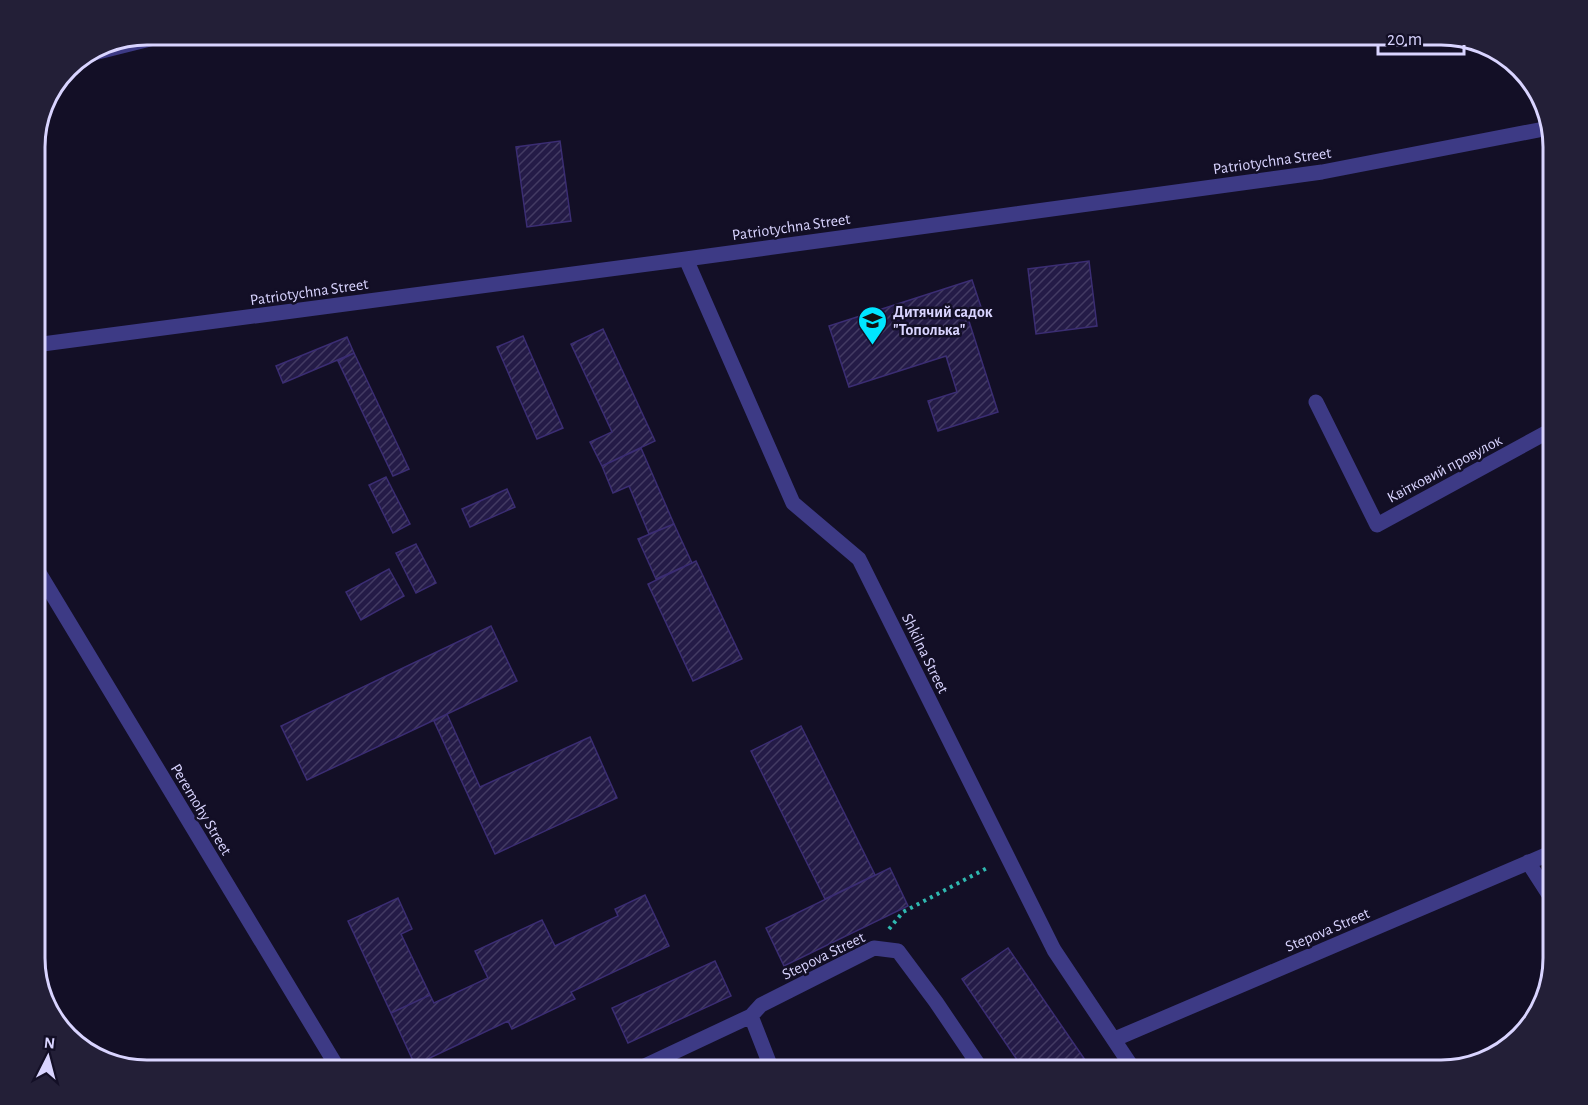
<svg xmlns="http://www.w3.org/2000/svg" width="1588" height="1105" viewBox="0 0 1588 1105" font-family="'Alegreya Sans',sans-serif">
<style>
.building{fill:url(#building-hatch);stroke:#3b2d73;stroke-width:1.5}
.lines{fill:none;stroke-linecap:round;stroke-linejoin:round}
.path{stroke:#2fb8b0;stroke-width:4;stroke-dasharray:3 4.5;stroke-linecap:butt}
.minor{stroke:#3d3a85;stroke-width:15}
.labels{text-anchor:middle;stroke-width:5;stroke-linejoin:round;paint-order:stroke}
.street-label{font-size:16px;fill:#d9d4ff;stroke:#130f26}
.poi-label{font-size:16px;font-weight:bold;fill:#d9d4ff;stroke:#130f26;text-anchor:start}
.rim{fill:none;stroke:#d9d4ff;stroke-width:3}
</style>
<defs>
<pattern id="building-hatch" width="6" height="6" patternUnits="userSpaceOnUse" patternTransform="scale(1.5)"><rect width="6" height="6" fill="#241b47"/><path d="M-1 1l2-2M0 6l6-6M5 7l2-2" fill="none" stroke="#433b63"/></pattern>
</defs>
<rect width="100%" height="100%" fill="#130f26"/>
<!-- building -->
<path class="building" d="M560,141L571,221L527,227L516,147Z
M1089,261L1097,326L1036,334L1028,269Z
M972,280L982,310L967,315L998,412L938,431L928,401L957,392L946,356L849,387L829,326Z
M603,329L655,441L602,466L590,442L612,432L571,344Z
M523,336L563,428L537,439L497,347Z
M347,337L354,353L283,383L276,366Z
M354,353L409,469L393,476L338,361Z
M641,448L674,524L649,534L629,486L613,493L602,466Z
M386,477L410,524L393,533L369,485Z
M507,489L515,507L470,527L462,509Z
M674,524L692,563L656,579L638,539Z
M416,544L436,583L416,593L396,553Z
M696,561L742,659L693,681L648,584Z
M389,569L404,596L361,620L346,592Z
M491,626L517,681L307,780L281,726Z
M447,714L480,787L590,737L617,798L495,854L434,721Z
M801,726L875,875L825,899L751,751Z
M890,868L908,906L784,966L766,928Z
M645,895L669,946L571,992L575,999L512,1029L508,1021L415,1065L391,1013L430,995L434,1003L488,978L475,951L542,920L555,946L618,916L615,909Z
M398,898L412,929L401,934L430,995L391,1013L348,921Z
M1008,948L1092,1070H1024L962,979Z
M715,961L731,996L628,1043L612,1008Z"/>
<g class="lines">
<!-- path -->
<path class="path" d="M889,929L903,912L989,867"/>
<!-- minor -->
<path class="minor" d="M86,55L170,34
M686,259L793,503L859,559L1054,950L1134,1070
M35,345L686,259L1322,172L1549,128
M1316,402L1377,525L1553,429
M35,566L339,1070
M1528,862L1553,901
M751,1016L772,1070
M1115,1039L1553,852
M636,1070L751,1016L761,1005L874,948L898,951L936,1002L982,1070"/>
</g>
<!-- icons -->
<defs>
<symbol id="school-pin" viewBox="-11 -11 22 30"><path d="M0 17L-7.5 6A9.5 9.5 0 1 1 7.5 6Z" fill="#00e5ff" stroke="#130f26"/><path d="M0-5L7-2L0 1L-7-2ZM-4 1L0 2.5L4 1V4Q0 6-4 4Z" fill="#111"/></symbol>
</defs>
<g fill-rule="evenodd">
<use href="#school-pin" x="856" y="304" width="33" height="45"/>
</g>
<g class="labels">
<!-- street labels -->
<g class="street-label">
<text transform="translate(1272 160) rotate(-8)" y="6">Patriotychna Street</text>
<text transform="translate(791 226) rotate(-8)" y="6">Patriotychna Street</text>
<text transform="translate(309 291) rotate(-8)" y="6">Patriotychna Street</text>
<text transform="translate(1444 468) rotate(-28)" y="6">Квітковий провулок</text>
<text transform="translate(926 653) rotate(64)" y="6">Shkilna Street</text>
<text transform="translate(202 809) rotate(59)" y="6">Peremohy Street</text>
<text transform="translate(1327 929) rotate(-23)" y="6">Stepova Street</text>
<text transform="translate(823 955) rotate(-26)" y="6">Stepova Street</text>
</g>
<!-- poi labels -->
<g class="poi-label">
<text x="893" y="317">Дитячий садок<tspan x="893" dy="18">"Тополька"</tspan></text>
</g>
</g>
<!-- crop -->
<path d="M0 0H1588V1105H0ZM147 45H1441A102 102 0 0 1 1543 147V958A102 102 0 0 1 1441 1060H147A102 102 0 0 1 45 958V147A102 102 0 0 1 147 45Z" fill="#231f37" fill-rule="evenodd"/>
<path class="rim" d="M147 45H1441A102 102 0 0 1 1543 147V958A102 102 0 0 1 1441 1060H147A102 102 0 0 1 45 958V147A102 102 0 0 1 147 45Z"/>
<!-- north arrow -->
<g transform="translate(48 1057) rotate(6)" stroke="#130f26" stroke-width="4.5" paint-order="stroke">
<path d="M0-4.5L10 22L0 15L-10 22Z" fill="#d9d4ff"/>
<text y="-9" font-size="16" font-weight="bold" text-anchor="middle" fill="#d9d4ff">N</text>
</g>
<!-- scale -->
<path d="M1378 45v9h86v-9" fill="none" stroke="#d9d4ff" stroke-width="3"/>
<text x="1387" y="45" font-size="18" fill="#d9d4ff" stroke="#130f26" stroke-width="4.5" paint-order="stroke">20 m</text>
</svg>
